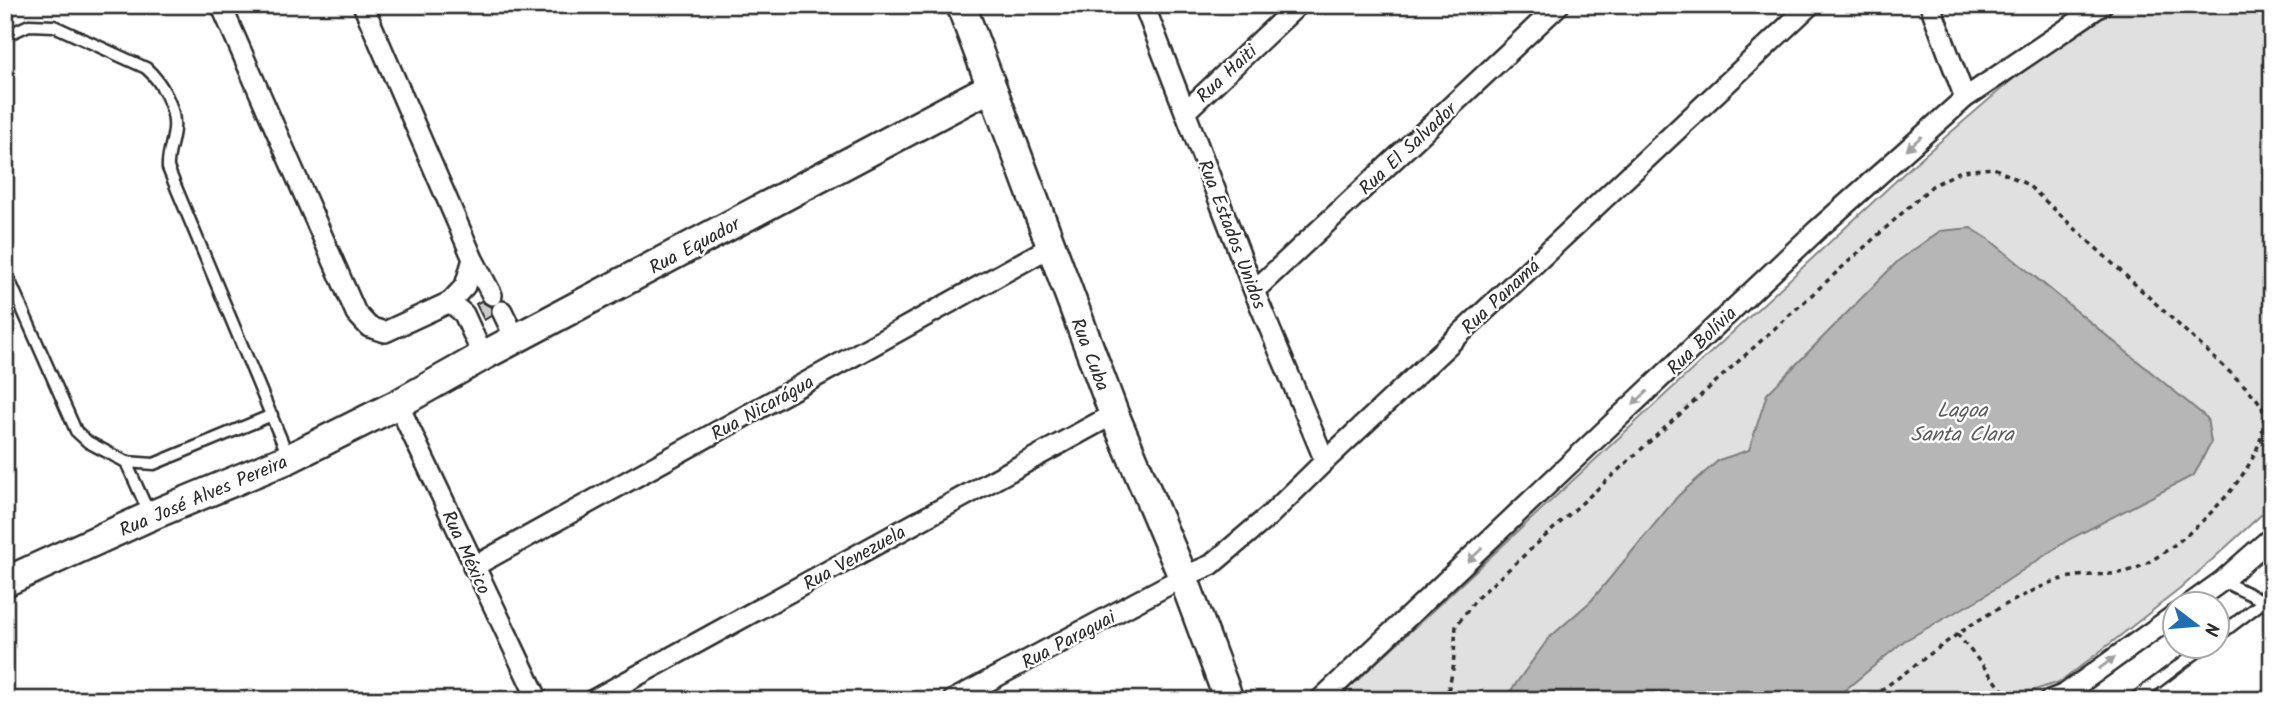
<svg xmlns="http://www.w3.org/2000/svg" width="2277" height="705" viewBox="0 0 2277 705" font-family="Kalam,sans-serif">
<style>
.green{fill:#e0e0e0;stroke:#868686;stroke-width:2}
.water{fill:#b6b6b6;stroke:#7e7e7e;stroke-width:2}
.building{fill:#cbcbcb;stroke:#2b2b2b;stroke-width:2}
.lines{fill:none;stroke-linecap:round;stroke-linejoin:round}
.lane-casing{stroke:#2b2b2b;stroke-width:15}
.street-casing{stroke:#2b2b2b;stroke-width:24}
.secondary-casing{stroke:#2b2b2b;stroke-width:33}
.path{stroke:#2b2b2b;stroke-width:3.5;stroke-dasharray:5 5;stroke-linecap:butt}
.lane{stroke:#fff;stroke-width:10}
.street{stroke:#fff;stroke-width:19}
.secondary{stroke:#fff;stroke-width:28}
.oneway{fill:#a0a0a0}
.labels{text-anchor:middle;stroke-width:5;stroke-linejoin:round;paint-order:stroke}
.street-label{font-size:19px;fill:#2b2b2b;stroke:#fff}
.water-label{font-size:21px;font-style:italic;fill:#5c5c5c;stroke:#fff}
</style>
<rect width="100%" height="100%" fill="#fff"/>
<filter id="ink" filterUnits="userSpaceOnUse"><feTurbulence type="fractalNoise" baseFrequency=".0143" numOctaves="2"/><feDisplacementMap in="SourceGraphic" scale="14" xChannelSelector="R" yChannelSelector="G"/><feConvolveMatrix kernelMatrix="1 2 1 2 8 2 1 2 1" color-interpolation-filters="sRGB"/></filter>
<g filter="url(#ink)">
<!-- green -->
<path class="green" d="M2116,5H2272V505L2180,589L2062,681L2005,700H1336L1914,164L2014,78Z"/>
<!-- water -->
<path class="water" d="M1971,228L1990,240L2207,418L2211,442L2194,475L2068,540L1981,598L1904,641L1833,700H1504L1549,638L1591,601L1678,496L1719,460L1749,450L1767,394L1898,261L1940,231Z"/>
<!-- building -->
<path class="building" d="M481,301L491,307V316L484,320L476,304Z"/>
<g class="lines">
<defs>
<path id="lane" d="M5,36L29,25L54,26L146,68C161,81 176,108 174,129C173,143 167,154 168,168L289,458
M5,270L76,431L88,442L126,462L154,464L272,415
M126,462L149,513
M2222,581L2264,601L2272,608
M2218,636L2272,595
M2133,700L2205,646"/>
<path id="street" d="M221,5L356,313L369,327L385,332L450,302L465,286L473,259L363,5
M1144,5L1254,291L1325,461
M1930,5L1965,98
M1185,112L1298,5
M473,259L492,295
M1254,291L1559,5
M450,302L464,314L483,356
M502,311L516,340
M398,404L538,700
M473,567L1050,247
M2190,604L2222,581L2272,537
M593,700L1114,414
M953,700L1183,577L1211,565L1270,515L1325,461L1810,5
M1320,700L1817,230L1965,98L2102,5
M2050,700L2065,694L2176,614"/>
<path id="secondary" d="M961,5L1114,414L1183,577L1229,700
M5,582L150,516L290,458L398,404L483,356L991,87"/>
</defs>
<!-- lane casing -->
<use href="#lane" class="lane-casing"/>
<!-- street casing -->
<use href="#street" class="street-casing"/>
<!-- secondary casing -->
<use href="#secondary" class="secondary-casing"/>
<!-- path -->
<path class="path" d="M1957,634L2011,700
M1446,700L1453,669L1456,626L1477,598L1932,186L1961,171L1994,168L2028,185L2249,390C2253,395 2259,401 2262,407C2277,462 2183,547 2139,567C2119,577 2093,573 2071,577C2049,581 2027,594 2007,604C1956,630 1914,669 1866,700"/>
<!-- lane -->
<use href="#lane" class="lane"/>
<!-- street -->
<use href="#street" class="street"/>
<!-- secondary -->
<use href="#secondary" class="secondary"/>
</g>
<!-- one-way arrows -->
<defs><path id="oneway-solid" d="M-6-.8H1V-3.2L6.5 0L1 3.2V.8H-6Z" transform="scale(1.75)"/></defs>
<g class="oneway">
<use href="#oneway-solid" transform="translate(1914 143) rotate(138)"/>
<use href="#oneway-solid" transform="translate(1640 398) rotate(136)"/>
<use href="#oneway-solid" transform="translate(1475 555) rotate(137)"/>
<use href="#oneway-solid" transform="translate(2107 663) rotate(-36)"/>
</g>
</g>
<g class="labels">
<!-- street labels -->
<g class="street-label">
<text transform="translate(1226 73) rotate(-43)" y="7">Rua Haiti</text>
<text transform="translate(1407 148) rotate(-43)" y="7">Rua El Salvador</text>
<text transform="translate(1233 234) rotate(69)" y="7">Rua Estados Unidos</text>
<text transform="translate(694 245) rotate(-28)" y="7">Rua Equador</text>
<text transform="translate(1500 296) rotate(-43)" y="7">Rua Panamá</text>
<text transform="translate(1701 340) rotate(-44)" y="7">Rua Bolívia</text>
<text transform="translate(1091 354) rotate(69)" y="7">Rua Cuba</text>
<text transform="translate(762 407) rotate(-29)" y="7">Rua Nicarágua</text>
<text transform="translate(203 495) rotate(-23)" y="7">Rua José Alves Pereira</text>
<text transform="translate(467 552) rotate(65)" y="7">Rua México</text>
<text transform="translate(854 557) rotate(-29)" y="7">Rua Venezuela</text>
<text transform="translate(1068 639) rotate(-28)" y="7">Rua Paraguai</text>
</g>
<!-- water labels -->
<g class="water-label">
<text x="1962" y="417">Lagoa<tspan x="1962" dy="24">Santa Clara</tspan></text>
</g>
</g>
<!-- margin -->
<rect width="2277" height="705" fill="none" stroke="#fff" stroke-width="28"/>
<rect x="14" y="14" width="2249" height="677" fill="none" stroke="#2b2b2b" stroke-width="2.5" filter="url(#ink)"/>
<!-- north arrow -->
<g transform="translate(2196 625) rotate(106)"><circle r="33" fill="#ffffff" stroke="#aaaaaa" stroke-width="2"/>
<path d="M0-5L12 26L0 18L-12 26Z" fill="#1f6fb2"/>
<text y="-10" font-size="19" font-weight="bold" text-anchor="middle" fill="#2b2b2b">N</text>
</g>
</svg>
